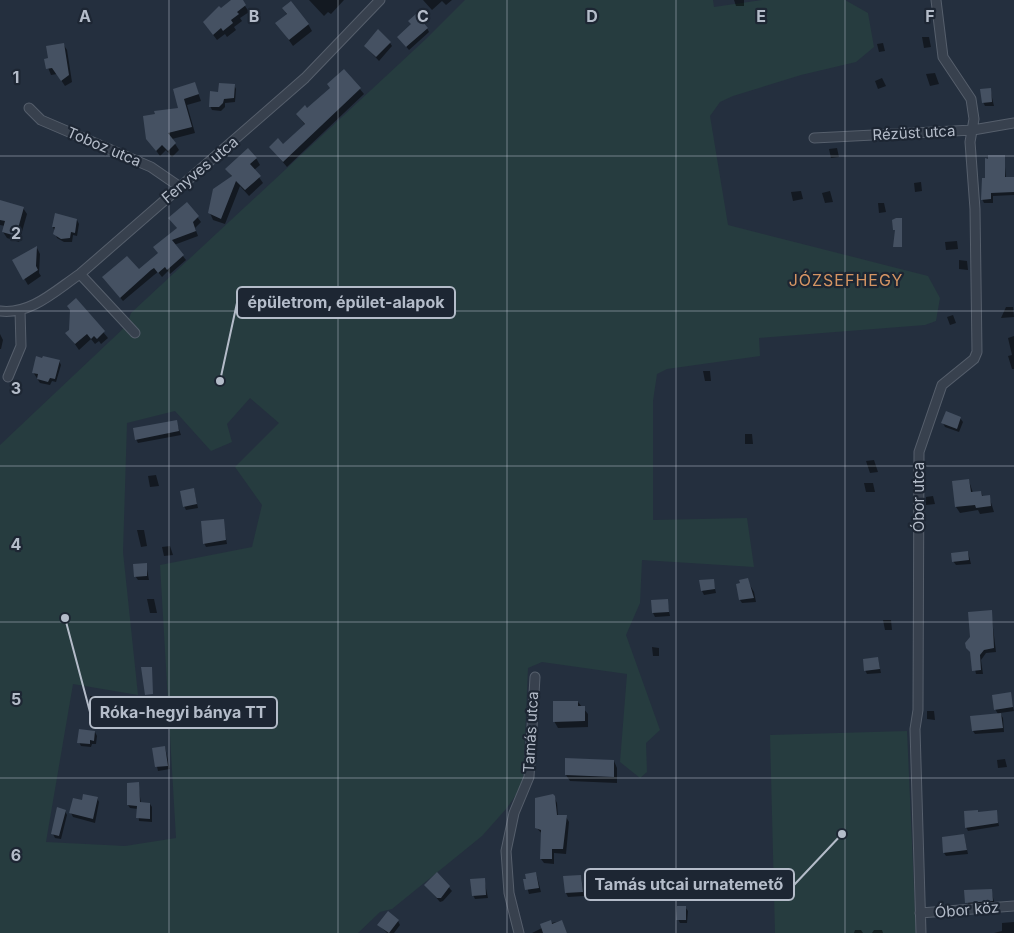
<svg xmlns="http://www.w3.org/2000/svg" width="1014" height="933" viewBox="0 0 1014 933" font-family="Inter,sans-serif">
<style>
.green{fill:#263c3f;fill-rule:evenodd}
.shadow{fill:#0007}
.building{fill:#455162}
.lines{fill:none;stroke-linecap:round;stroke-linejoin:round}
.minor-casing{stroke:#565f6c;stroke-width:11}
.minor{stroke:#38414e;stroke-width:9}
.grid{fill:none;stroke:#b4bcc9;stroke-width:1;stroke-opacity:0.55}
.labels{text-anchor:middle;stroke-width:4.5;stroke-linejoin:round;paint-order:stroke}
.street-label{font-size:15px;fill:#b4bcc9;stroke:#1d2633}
.neighbourhood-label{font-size:16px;letter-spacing:1px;fill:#d59563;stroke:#1d2633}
.grid-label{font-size:16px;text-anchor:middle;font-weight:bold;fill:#b4bcc9;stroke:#1d2633;stroke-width:4.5;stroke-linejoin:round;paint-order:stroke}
.leader{fill:none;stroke:#b4bcc9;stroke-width:2}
.callout-dot{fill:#b4bcc9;stroke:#1d2633;stroke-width:2}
.callout{fill:#1d2633;stroke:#b4bcc9;stroke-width:2}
.callout-label{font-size:16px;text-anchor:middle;font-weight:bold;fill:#b4bcc9}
</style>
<rect width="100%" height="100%" fill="#242f3e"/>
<!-- green -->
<path class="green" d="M465,0H713L714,7L762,0H845L868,13L874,47L856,62L801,75L733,96L720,102L710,116L728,225L928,276L940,298L936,321L925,325L759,338L760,356L667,369L657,374L653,401V520L747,518L754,567L642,560L640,603L626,635L660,730L646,743L647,772L640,778L620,762L627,674L542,662L528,668L523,779L516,795L506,809L482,836L392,909L380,912L358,933H0V445L127,325L131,313L427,38ZM250,398L279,423L235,467L262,505L252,547L160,565L176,838L125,846L46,842L73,684L138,695L123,552L127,423L175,411L211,451L232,442L227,424Z
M907,731L916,933H775L770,735Z"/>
<!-- shadow -->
<path class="shadow" d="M233,0H241L249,12L240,18L242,21L234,27L236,30L227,37L225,34L217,40L208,28L221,10Z
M309,0H344L331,14L328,12L324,16Z
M423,0H452L446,5L442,1L432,10Z
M734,0H744V6H736Z
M283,8L308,24L312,31L293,46L277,23L287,15Z
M427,28L429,32L409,50L399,38Z
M922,37H929L931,47L924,48Z
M390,43L392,46L379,61L365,46Z
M883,43L885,51L879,52L877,44Z
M63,44L67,50L72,82L65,86L57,74L51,75L45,60L49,59Z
M344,70L364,94L287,167L270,147L283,145L305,125L297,114L307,109L331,89Z
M935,73L939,84L930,86L926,74Z
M882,78L886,86L878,89L875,81Z
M195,84L201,101L187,105L195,133L172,139L179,150L172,157L166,150L160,156L147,138L180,109L174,90Z
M234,85L236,89L235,102L225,103V107L221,111L212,110L210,106L219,93Z
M990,89L994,106H985L983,102Z
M837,148L839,157L831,158L829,149Z
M1004,156L1006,178H1014V195L993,196V203H984L982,199L987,179Z
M256,158L260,165L254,170L263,183L249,196L240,186L225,224L213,220L210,213L232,177L227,169Z
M921,182L922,191L915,192L914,183Z
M801,191L803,199L793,201L791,192Z
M830,191L833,202L825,203L822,193Z
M0,201L23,208L27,214L19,242L7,238L3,232L5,226L0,225Z
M878,203H884L886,212L879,213Z
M187,204L201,222L195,228L198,236L174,245L186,260L170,274L168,271L162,277L158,272L154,275L123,301L103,278L138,271L159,254L178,229L170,219Z
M77,220L79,224L77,236L73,235L72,242H64L57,238L53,227Z
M957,241L958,249L946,250L945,242Z
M37,248L40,254L39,273L41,276L28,285L14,261Z
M959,260L967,261L968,270L959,269Z
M76,299L108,338L101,344L99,341L95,344L91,339L79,350L67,333L70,331Z
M1006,307H1013L1014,317L1001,318Z
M953,315L956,323L950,325L947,317Z
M0,334L3,340L1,349H0Z
M1014,336V369H1012L1008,356L1012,355L1008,338Z
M59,361L61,365L56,382L52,381L50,385L40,383L33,372Z
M703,371H710L711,381H705Z
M960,418L963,422L959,432L945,427L943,423Z
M176,421L181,435L138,443L136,439Z
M745,434H752L753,444H745Z
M874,460L878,472L870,473L866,461Z
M156,475L159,486L150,487L148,476Z
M969,481L973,493L981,492L983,497L989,496L994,512L980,514L978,510L960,513L956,507Z
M864,483H873L875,492H866Z
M194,490L198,508L186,510L184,506Z
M933,496L935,504L926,505V497Z
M223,520L227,544L206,547L204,543Z
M137,530H144L147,546L141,547Z
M170,546L173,555L164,556L162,547Z
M968,552L971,564L956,565L953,561Z
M146,564L149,580H138L135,576Z
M713,580L716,593L704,595L702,591Z
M747,580L754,592L756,602L742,603L740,600Z
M147,599H154L157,613H150Z
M667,601L670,616L655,617L653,613Z
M991,611L996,652L986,653L981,660L983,674H976L972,654L967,647Z
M883,620H891L892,630H885Z
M652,647L659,648V656H653Z
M878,659L881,673L867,674L865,670Z
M1010,693L1014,711L1000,713L1003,718L1004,732L975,734L973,731L998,714L995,709Z
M90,696L100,698V708L90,706Z
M578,702L588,714V727L558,728L554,721Z
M927,711H934L935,720L927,719Z
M95,732L97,736L96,744H92L91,747L81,746L79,742Z
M165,747L170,769L158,771L153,749Z
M1005,759L1007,767L998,768L997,760Z
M614,761L617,768V783L570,781L566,775Z
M138,784L141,803L150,804L152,807V822L139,821L138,809L130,808L128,805Z
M554,797L557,803L558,817H566L569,822L566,854L554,853V864L544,863L541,859L542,834L536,827Z
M97,798L99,802L95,823L73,817L71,813L83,802Z
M65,811L67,815L61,839L55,838L53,834Z
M996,812L999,826L968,831L966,827Z
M964,836L968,854L946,856L944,853Z
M536,873L541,892L529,894L525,880Z
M437,874L452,891L443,901L440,902L425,885Z
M581,876L584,896L568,897L566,893Z
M484,879L488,898L475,899L473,895Z
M991,890L995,905L969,907L966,892Z
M685,907L688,911L687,923H680L678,919Z
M398,921L400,925L394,933H387L379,925Z
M562,921L567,933H532L542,928L541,925Z
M1014,922V933H994L1002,931V923Z
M855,930H861L863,933H854Z
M874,930H882L883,933H872Z"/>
<!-- building -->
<path class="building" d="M231,0H243L246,5L237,12L239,14L231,20L233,23L223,31L221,28L213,35L203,22L219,6L221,8Z
M291,1L309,24L289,40L275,23L287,14L282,8Z
M416,14L428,28L406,47L397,37L411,24L408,21Z
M378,29L391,42L376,57L364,46Z
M64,43L69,75L61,81L52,68L46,69L44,59L48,58L46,46Z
M344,69L361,88L283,162L269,147L278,138L283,144L305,124L296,114L305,105L307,108L330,88L327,84Z
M195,82L199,94L184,99L192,127L168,133L176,143L168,151L162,145L156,151L146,139L143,116L155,114L154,111L178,108L173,89Z
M219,83L235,84L234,98L224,99L223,103L219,107H209L210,91L218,92Z
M991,88L992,102L982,103L980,89Z
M248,148L257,158L250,164L261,176L245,190L236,181L221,219L208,213L213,189L232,176L225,169Z
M988,155H1005V177H1014V192L991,193V199L981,200L982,178H985V158L988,159Z
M0,200L24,207L16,236L2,232L5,221L0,220Z
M187,202L199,216L193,222L196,231L172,240L184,255L167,270L165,267L158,273L154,268L151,270L120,298L102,277L127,256L139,269L158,253L153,247L177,228L168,218Z
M55,213L77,219L75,233L71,232L70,238L61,239L53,234L55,227H52Z
M896,218H902V247H893L895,230H893L892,220Z
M37,246L36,266L38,270L23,280L12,260Z
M76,298L105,331L97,339L94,336L91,339L87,334L75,344L65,333L69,330L70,310L67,306Z
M36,356L42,358L43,356L60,360L55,379L50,378L48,382L37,379L38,374L32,373Z
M946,411L961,417L957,429L941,423Z
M177,420L179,431L135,440L133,428Z
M969,479L971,492L981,491L982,496L990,495L991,506L976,508L975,505L955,507L952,481Z
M194,488L197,504L183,507L180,491Z
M224,519L226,540L203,544L201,521Z
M968,551L969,560L952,562L951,553Z
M147,563V576L134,577L133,564Z
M748,578L754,598L739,600L736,584L740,583L739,580Z
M714,579L715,589L701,591L699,580Z
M668,599L669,612L652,613L651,600Z
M992,610L994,648L984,650L980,655L981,670L972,671L970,652L966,648L965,643L970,637L968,612Z
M878,657L880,669L864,671L863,659Z
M141,667H152L153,694L145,695Z
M1011,692L1013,707L994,710L992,695Z
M553,701H578V706H585V721L553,722Z
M1001,713L1003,728L972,731L970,716Z
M79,729L95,731L94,741L90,740V744L77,743Z
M165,746L168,766L155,767L152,748Z
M565,758L614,760V777L565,775Z
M139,782L140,802L150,803V819L136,818L137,806L127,805V783Z
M83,794L98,797L93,819L69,813L73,798L82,800Z
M553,794L555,796L557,815H567L563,849H552V859H540L541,830L535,828V798Z
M57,807L66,810L59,836L51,834Z
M978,810V812L997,810L998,823L965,828L964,811Z
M964,834L967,850L943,853L942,837Z
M437,872L450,886L441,898H437L424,885Z
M536,872L539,888L525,890L523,879H526L525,874Z
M581,875L583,892L565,893L563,876Z
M485,878L486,895L472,896L470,879Z
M992,889L993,901L965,903L964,890Z
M677,906H686V920H676Z
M388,911L399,920L389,933L377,925Z
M551,920L552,924L562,920L567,933H543L540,924Z"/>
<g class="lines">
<defs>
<path id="minor" d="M29,108L41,120L151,167L180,187
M814,138L973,130L1014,123
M80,274L135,333
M0,311C31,315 56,290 80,274L305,78L380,0
M8,377L21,346L20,310
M920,913L1014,906
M519,933L509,893L506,851L514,813L529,777L535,677
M921,933L915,729L918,710L919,452L942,385L974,359L977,352L975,209L970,142L974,119L971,99L943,57L936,0"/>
</defs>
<!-- minor casing -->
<use href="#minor" class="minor-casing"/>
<!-- minor -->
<use href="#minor" class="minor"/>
</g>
<!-- grid -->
<path class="grid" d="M169,0V933M338,0V933M507,0V933M676,0V933M845,0V933M0,156H1014M0,311H1014M0,466H1014M0,622H1014M0,778H1014"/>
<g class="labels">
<!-- street labels -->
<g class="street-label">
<text transform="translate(914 133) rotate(-3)" y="5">Rézüst utca</text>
<text transform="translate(104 147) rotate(23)" y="5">Toboz utca</text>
<text transform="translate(200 170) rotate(-40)" y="5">Fenyves utca</text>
<text transform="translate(919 497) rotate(-90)" y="5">Óbor utca</text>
<text transform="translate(531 732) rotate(-87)" y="5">Tamás utca</text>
<text transform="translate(967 910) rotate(-5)" y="5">Óbor köz</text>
</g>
<!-- neighbourhood labels -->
<g class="neighbourhood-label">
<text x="846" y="286">JÓZSEFHEGY</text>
</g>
</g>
<g class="grid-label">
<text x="85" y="22">A</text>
<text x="254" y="22">B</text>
<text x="423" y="22">C</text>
<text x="592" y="22">D</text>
<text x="761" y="22">E</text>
<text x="930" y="22">F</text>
<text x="16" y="83">1</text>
<text x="16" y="239">2</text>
<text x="16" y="394">3</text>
<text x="16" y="550">4</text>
<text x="16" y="705">5</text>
<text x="16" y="861">6</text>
</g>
<!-- callouts -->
<path class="leader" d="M220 381L237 303M65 618L90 712M842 834L794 885"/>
<g class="callout-dot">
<circle cx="220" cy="381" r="5"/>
<circle cx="65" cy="618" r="5"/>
<circle cx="842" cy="834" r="5"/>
</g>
<g class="callout">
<rect x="237" y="287" width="218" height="31" rx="5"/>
<rect x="90" y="697" width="187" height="31" rx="5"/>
<rect x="585" y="869" width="209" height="31" rx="5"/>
</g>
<g class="callout-label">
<text x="346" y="308">épületrom, épület-alapok</text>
<text x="183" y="718">Róka-hegyi bánya TT</text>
<text x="689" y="890">Tamás utcai urnatemető</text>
</g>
</svg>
